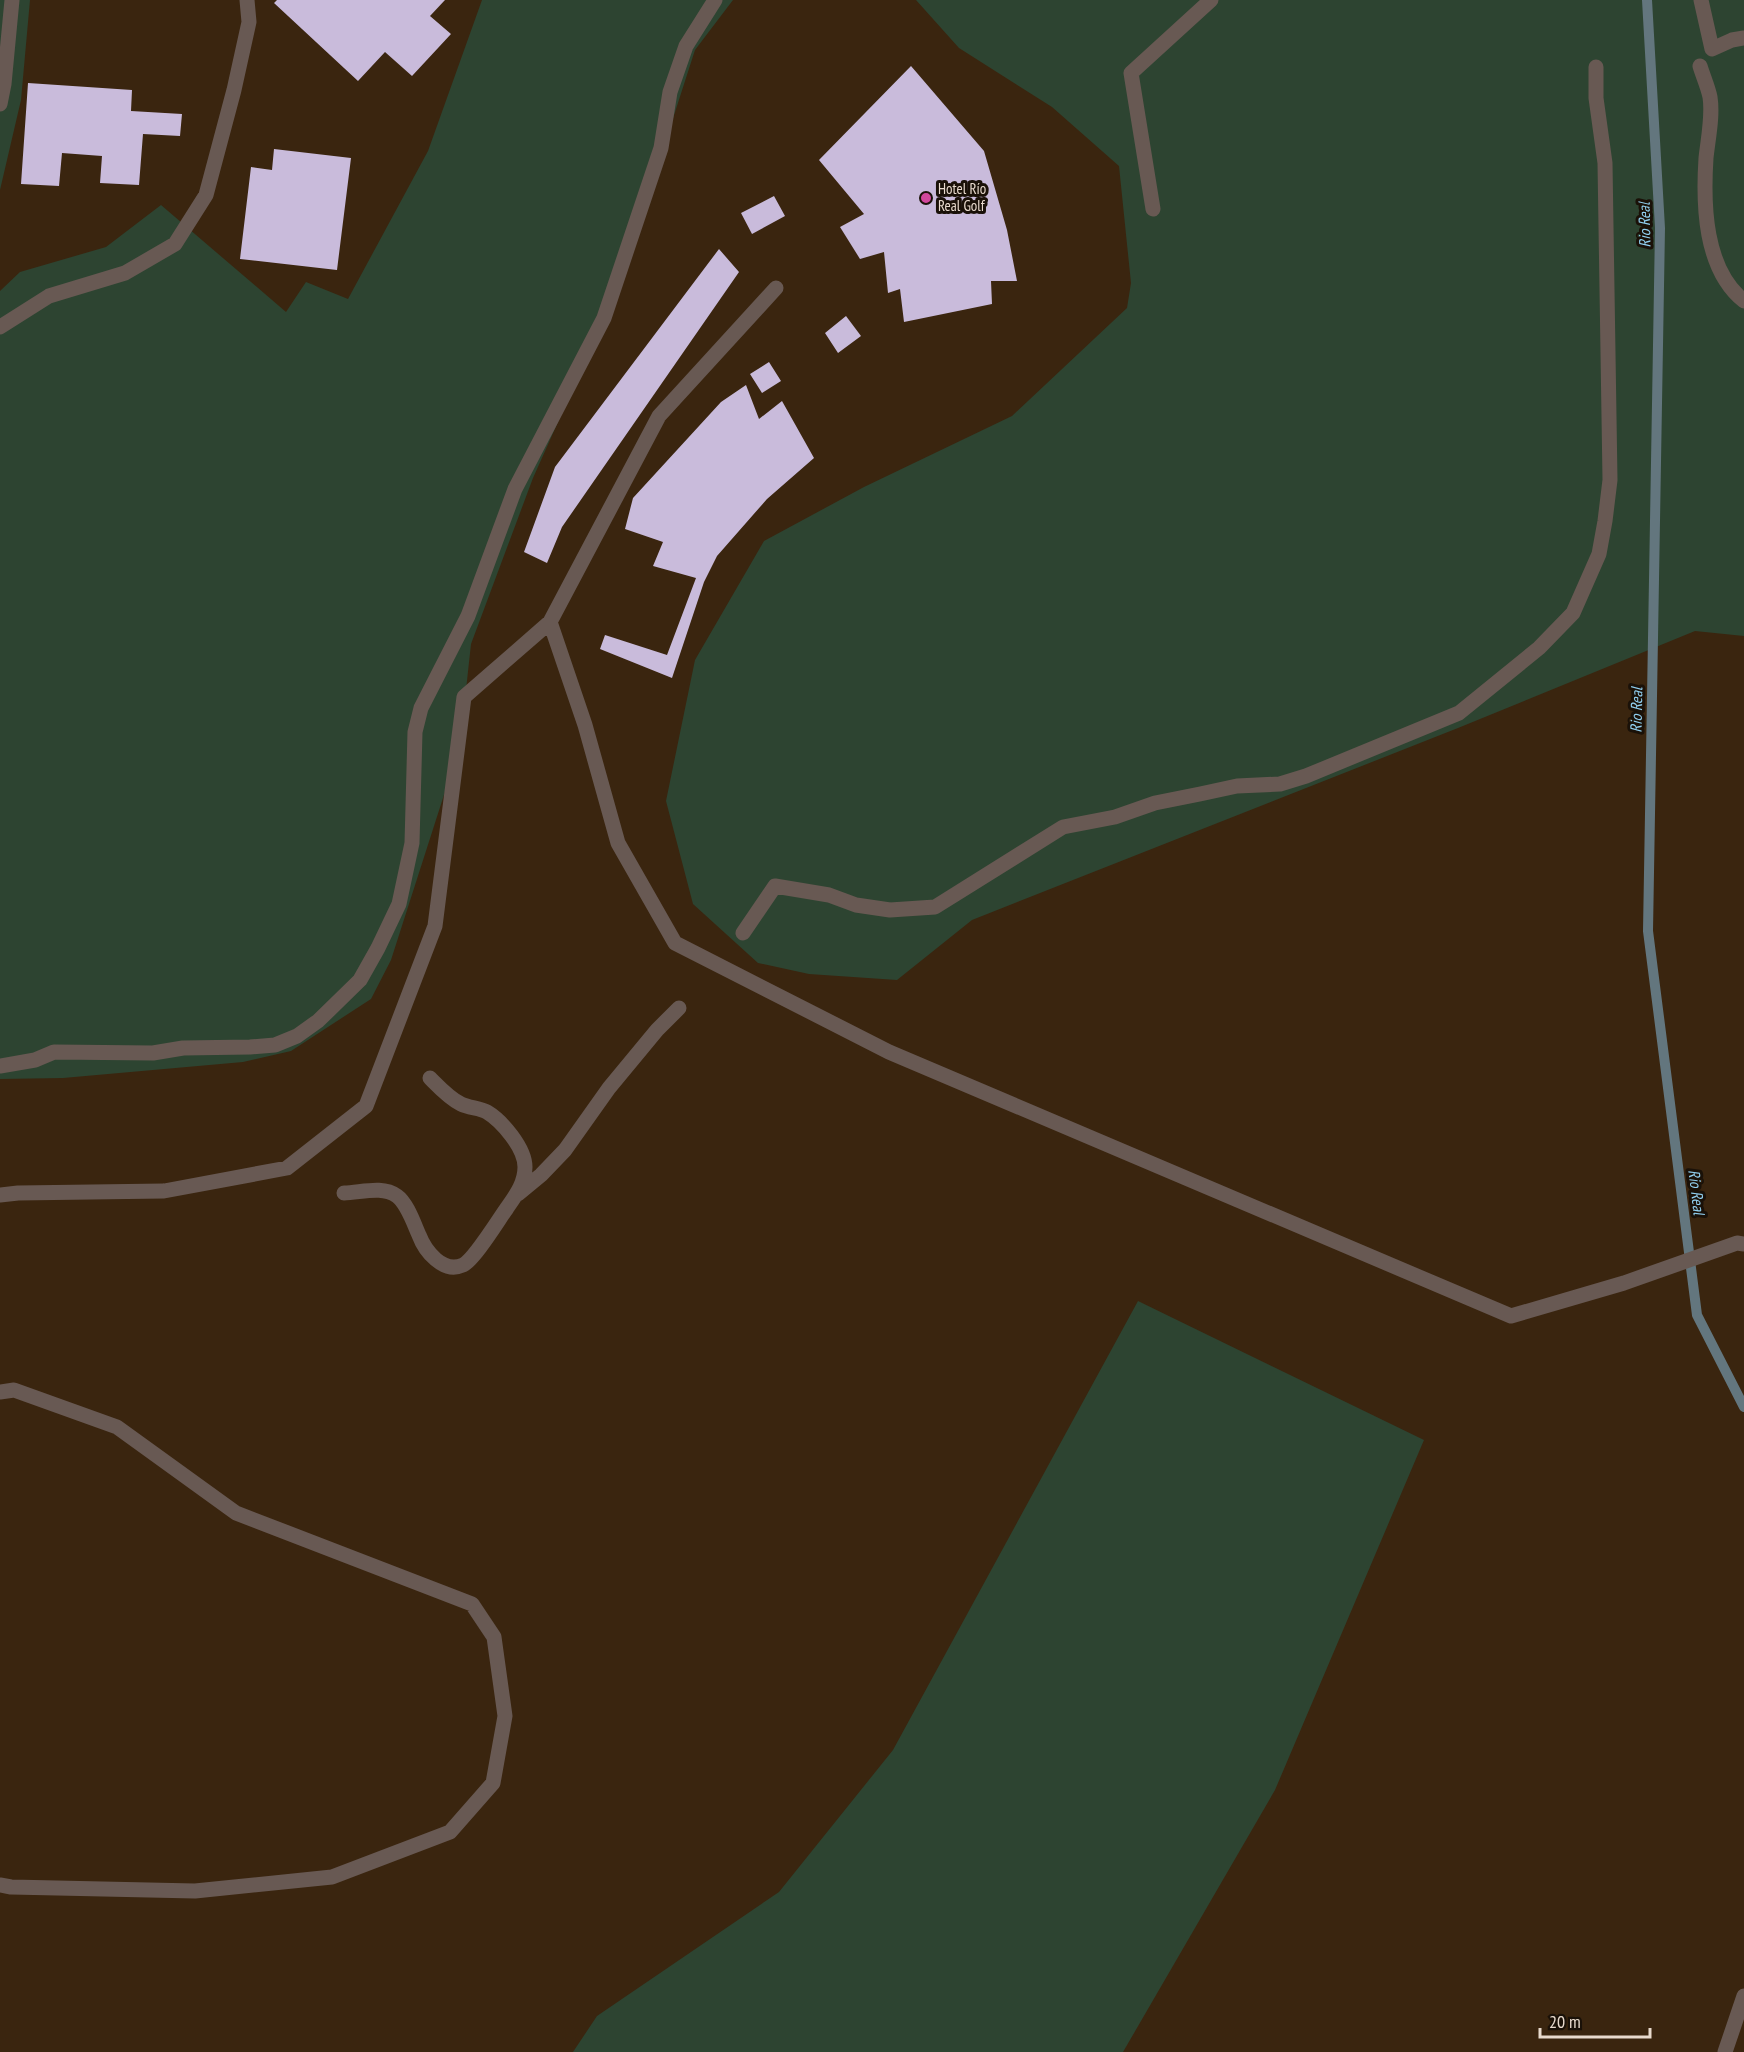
<svg xmlns="http://www.w3.org/2000/svg" width="1744" height="2052" viewBox="0 0 1744 2052" font-family="'PT Sans Narrow',sans-serif">
<style>
.green{fill:#2d4431}
.lines{fill:none;stroke-linecap:round;stroke-linejoin:round}
.stream{stroke:#63767e;stroke-width:10}
.building{fill:#c9bbdb}
.minor{stroke:#685953;stroke-width:15}
.hotel-dot{fill:#d1479c;stroke:#1a1108;stroke-width:2}
.labels{text-anchor:middle;stroke-width:6;stroke-linejoin:round;paint-order:stroke}
.poi-label{font-size:15px;fill:#e8dacd;stroke:#1a1108;text-anchor:start}
.water-label{font-size:16px;font-style:italic;fill:#91cfef;stroke:#1a1108}
</style>
<rect width="100%" height="100%" fill="#3a250f"/>
<!-- green -->
<path class="green" d="M0,0H30L21,100L0,190Z
M482,0H733L695,50L620,283L533,478L471,644L460,745L391,960L371,999L291,1051L243,1062L63,1078L0,1079V291L20,272L106,247L161,205L286,312L306,282L348,299L428,151Z
M916,0H1744V636L1695,631L1458,728L972,920L897,980L809,974L758,963L693,904L666,801L695,660L764,541L864,487L1012,416L1127,308L1131,283L1119,166L1052,107L959,48Z
M1138,1301L1424,1440L1275,1790L1123,2052H573L597,2016L779,1892L893,1750Z"/>
<g class="lines">
<!-- stream -->
<path class="stream" d="M1647,0L1660,228L1648,931L1697,1315L1744,1407"/>
</g>
<!-- building -->
<path class="building" d="M277,0H445L430,16L451,34L412,76L385,52L358,81L274,3Z
M911,66L984,151L1007,230L1017,281H991L992,304L904,322L900,289L888,293L884,252L860,259L840,227L864,214L819,160Z
M28,83L132,90L131,111L182,114L180,136L143,134L139,185L100,183L102,156L62,153L59,186L21,184Z
M274,149L351,158L337,270L240,259L251,167L272,170Z
M774,196L785,216L752,234L741,213Z
M719,249L739,272L562,527L547,563L524,552L555,467Z
M846,316L861,336L838,353L825,333Z
M769,362L781,381L762,393L750,374Z
M746,385L759,419L782,401L814,458L767,499L717,556L704,582L672,678L600,649L605,635L667,655L696,578L653,566L663,542L625,529L633,498L721,402Z"/>
<g class="lines">
<!-- minor -->
<path class="minor" d="M1701,0L1712,49L1732,40L1744,38
M1700,66C1703,76 1708,87 1710,97C1713,116 1708,139 1706,158C1703,204 1704,269 1744,301
M0,104L4,84L12,0
M1153,209L1131,73L1211,0
M0,327L49,296L125,273L175,244L206,195L234,90L249,22L247,0
M550,622L585,725L618,843L675,943L889,1052L1511,1316L1624,1283L1737,1243L1744,1244
M743,933L775,886L829,895L856,905L890,910L935,907L1063,827L1115,817L1155,803L1200,794L1237,786L1280,784L1306,776L1459,713L1539,648L1573,613L1599,554L1605,521L1610,480L1605,163L1596,98V67
M0,1066L35,1060L54,1052L153,1053L183,1048L250,1047L275,1045L297,1036L318,1021L360,980L378,948L399,904L412,843L415,732L421,708L468,616L515,489L604,318L661,148L670,92L686,46L715,0
M344,1193C360,1193 382,1185 397,1196C407,1203 414,1224 419,1235C425,1251 443,1274 463,1265C474,1260 499,1219 507,1208C516,1195 525,1183 525,1167C525,1148 502,1121 487,1112C480,1108 469,1108 461,1104C449,1098 439,1087 430,1078
M518,1194L541,1175L565,1150L609,1088L657,1030L679,1008
M0,1195L18,1193L164,1191L287,1168L366,1106L435,926L464,697L550,622L659,416L776,288
M0,1392L14,1390L117,1427L236,1513L472,1604L494,1637L505,1716L493,1783L450,1832L332,1877L195,1891L11,1887L0,1885
M1725,2052L1744,1996"/>
</g>
<!-- markers -->
<circle class="hotel-dot" cx="926" cy="198" r="6"/>
<g class="labels">
<!-- poi labels -->
<g class="poi-label">
<text x="938" y="194">Hotel Río<tspan x="938" dy="17">Real Golf</tspan></text>
</g>
<!-- water labels -->
<g class="water-label">
<text transform="translate(1644 225) rotate(-91)" y="6">Rio Real</text>
<text transform="translate(1636 710) rotate(-89)" y="6">Rio Real</text>
<text transform="translate(1697 1192) rotate(83)" y="6">Rio Real</text>
</g>
</g>
<!-- scale -->
<path d="M1540 2028v9h110v-9" fill="none" stroke="#e8dacd" stroke-width="3"/>
<text x="1549" y="2028" font-size="18" fill="#e8dacd" stroke="#1a1108" stroke-width="4.5" paint-order="stroke">20 m</text>
</svg>
